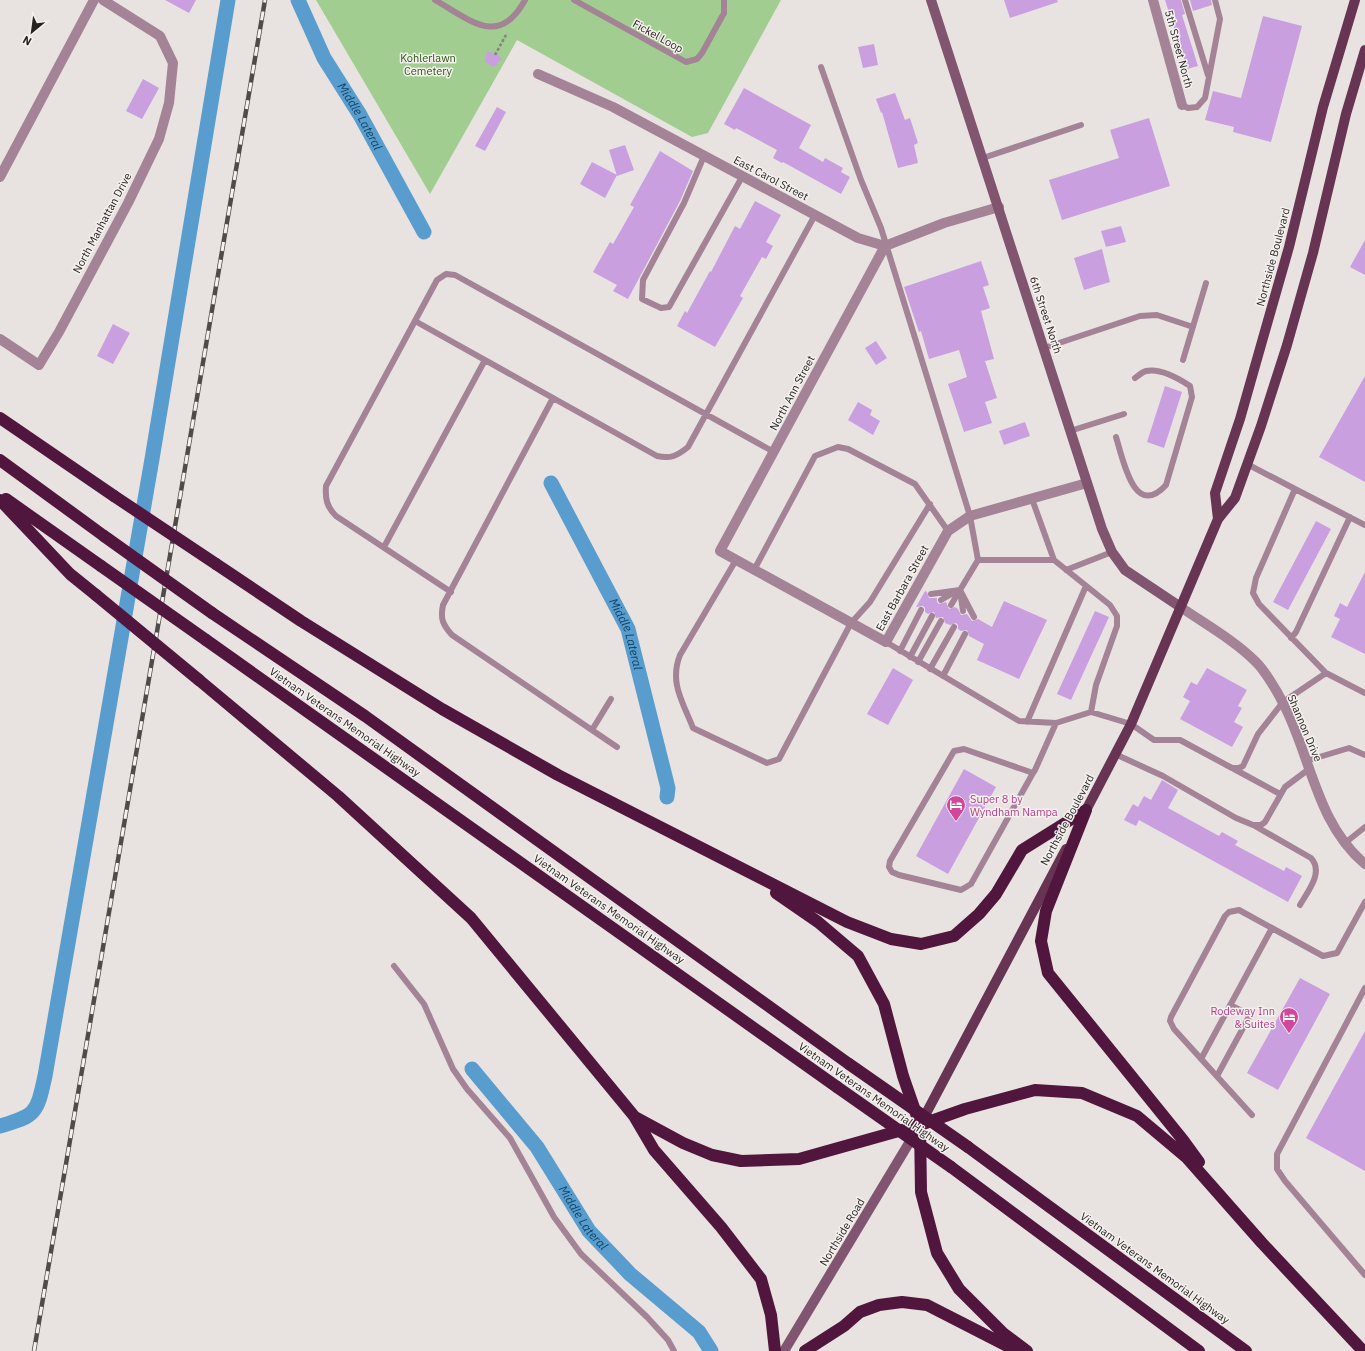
<svg xmlns="http://www.w3.org/2000/svg" width="1365" height="1351" viewBox="0 0 1365 1351" font-family="'IBM Plex Sans',sans-serif">
<style>
.green{fill:#a1ce90}
.lines{fill:none;stroke-linecap:round;stroke-linejoin:round}
.canal{stroke:#589dce;stroke-width:15}
.building{fill:#c99fe0}
.path{stroke:#868281;stroke-width:2.5;stroke-dasharray:3 2;stroke-linecap:butt}
.lane{stroke:#a38395;stroke-width:6}
.street{stroke:#a38395;stroke-width:10}
.secondary{stroke:#81556f;stroke-width:10}
.primary{stroke:#683454;stroke-width:10}
.highway{stroke:#51163d;stroke-width:12}
.rail-casing{stroke:#4e4b4a;stroke-width:4.5}
.rail{stroke:#f5f1ee;stroke-width:3;stroke-dasharray:9;stroke-linecap:butt}
.highway-bridge{stroke:#51163d;stroke-width:12}
.labels{text-anchor:middle;stroke-width:3;stroke-linejoin:round;paint-order:stroke}
.street-label{font-size:11px;fill:#262423;stroke:#f5f1ee}
.park-label{font-size:11px;fill:#275212;stroke:#f5f1ee}
.hotel-label{font-size:11px;fill:#b23c85;stroke:#f5f1ee;text-anchor:start}
.water-label{font-size:12px;font-style:italic;fill:#0e4466;stroke:#f5f1ee}
</style>
<rect width="100%" height="100%" fill="#e8e3e1"/>
<!-- green -->
<path class="green" d="M316,0H781L708,133L692,137L517,40L430,194Z"/>
<g class="lines">
<!-- canal -->
<g class="canal">
<path id="s1" d="M298,0L324,58L360,115L424,232"/>
<path id="s2" d="M551,483L628,629L668,788L667,797"/>
<path id="s3" d="M472,1069L537,1147L589,1231L630,1274L699,1332L711,1351"/>
<path d="M0,1126C37,1116 37,1112 45,1076L152,459L228,0"/>
</g>
</g>
<!-- building -->
<path class="building" d="M165,0H196L189,13Z
M1004,0H1057L1058,2L1010,18Z
M1165,0H1181L1185,14L1182,15L1198,66L1187,69Z
M1190,0H1211L1212,5L1193,11Z
M1263,16L1302,26L1271,142L1233,132L1234,127L1205,120L1213,91L1241,98Z
M874,44L878,65L863,68L858,47Z
M487,51L497,54L502,59L494,67L485,62Z
M143,79L159,88L142,119L126,111Z
M744,88L811,125L799,148L823,162L825,158L843,168L841,172L850,177L841,194L783,162L782,163L773,158L777,150L736,128L735,130L724,124Z
M895,93L905,120L910,118L918,143L914,145L918,163L898,168L882,112L881,113L876,99Z
M497,107L506,112L485,151L475,146Z
M1149,118L1170,186L1062,220L1049,180L1119,158L1110,130Z
M625,145L634,170L617,176L609,150Z
M660,151L693,171L680,201L628,299L613,291L617,285L593,272L610,242L613,244L634,207L630,205Z
M592,162L617,175L605,198L580,184Z
M755,201L781,215L766,242L773,246L766,259L762,257L740,296L743,298L715,347L677,326L685,311L687,313L710,271L711,272L735,226L740,229Z
M1121,226L1126,242L1106,247L1101,231Z
M1365,240V275L1350,267Z
M1102,249L1110,282L1084,290L1074,258Z
M981,261L989,285L983,287L990,308L981,311L994,359L985,361L997,398L985,402L992,423L964,432L948,384L967,377L959,350L929,359L921,331L919,332L904,287Z
M113,324L130,333L113,364L97,356Z
M876,341L887,358L876,365L865,348Z
M1365,376V482L1319,457Z
M1165,386L1182,392L1164,448L1147,442Z
M858,402L872,410L870,415L880,421L873,435L848,420Z
M1025,422L1030,436L1004,445L999,431Z
M1316,521L1331,529L1288,610L1273,602Z
M1365,572V654L1331,637L1340,619L1334,616L1340,603L1347,607Z
M925,591L927,592L929,598H937V602L939,604L946,602L949,609L955,607L958,609L961,615L967,614L972,621L978,619L992,627L1004,601L1047,620L1019,679L977,660L984,644L969,636L967,630L961,631L958,629V625L956,623L950,625L945,623L943,617L936,618L934,612L928,614L925,612V608L923,606L916,607Z
M1095,611L1109,617L1071,700L1057,694Z
M893,668L913,680L888,725L867,714Z
M1207,668L1247,690L1238,706L1242,708L1234,722L1243,727L1232,747L1180,719L1190,701L1183,697L1191,682L1197,685Z
M964,769L996,787L948,874L916,856Z
M1162,780L1178,790L1168,808L1219,836L1222,832L1238,841L1235,845L1284,871L1286,867L1302,876L1288,902L1139,820L1136,826L1124,820L1133,804L1138,807L1144,796L1151,800Z
M1300,978L1330,994L1278,1090L1247,1073Z
M1365,1031V1171L1306,1138Z"/>
<g class="lines">
<!-- path -->
<path class="path" d="M495,55L507,33"/>
<!-- lane -->
<path class="lane" d="M435,0C470,20 499,48 525,0
M574,0L686,62L697,59L702,53L724,13V0
M1185,0L1208,75
M821,67L861,180L881,228L970,516L978,560L951,605
M1182,105L1188,108L1197,107L1205,98L1220,19L1215,0
M704,156L684,203L643,280L642,299L661,308L669,307L742,177
M983,158L1081,125
M415,321L657,456C671,459 677,456 688,447L815,215
M1044,348L1140,316L1157,315L1193,327
M1183,360L1206,283
M553,398L443,605C440,619 443,625 452,635L617,747
M1070,431L1124,414
M1116,437C1123,459 1134,520 1166,485L1192,397L1190,386C1178,378 1160,368 1146,371C1142,372 1138,376 1135,378
M1295,489L1365,525
M1032,499L1054,560L1110,605L1117,616V626L1096,685L1091,712
M384,547L485,360
M736,560L680,655C669,683 683,702 693,728L767,763L779,759L851,623L870,602L930,504
M978,560H1054
M754,570L815,456L838,447L848,449L915,484L948,531
M1066,570L1112,552
M451,592L336,516C327,507 325,499 326,486L437,280L446,274L455,275L774,452
M931,594L960,590
M941,600L955,592
M963,611L960,590L974,617
M1291,638L1296,632L1350,517
M886,642L1019,721L1056,723L1091,712L1131,724L1154,740H1180L1232,768H1239L1243,766L1258,734L1283,702L1326,673L1259,604L1253,593L1256,578L1295,489L1247,464
M900,651L921,610
M910,657L932,616
M918,662L941,621
M930,669L954,627
M1326,673L1365,693
M943,676L965,634
M1027,722L1086,586
M592,730L611,699
M1115,754L1163,776L1236,818L1253,825H1261L1265,822L1285,787L1309,769
M1306,761L1349,748L1365,755
M1234,769L1280,794
M1033,773L964,749L954,751L890,861L889,867L892,872L899,875L961,890L971,884L1033,773L1035,770L1056,723
M1255,826L1311,858C1324,872 1308,891 1300,905
M1345,843L1365,827
M394,966L424,1004L453,1069L467,1089L510,1138L554,1217L581,1254L647,1317L668,1340L674,1351
M1365,988L1277,1154V1169L1285,1181L1365,1275
M1201,1059L1272,928
M1217,1076L1250,1015L1230,1005
M1252,1115L1174,1029L1170,1021L1171,1017L1225,916L1229,912L1239,910L1323,956L1337,953L1365,902"/>
<!-- street -->
<path class="street" d="M1153,0L1182,105
M538,74L613,107L858,238L885,246L944,223L999,207
M0,177L94,0
M885,246L720,551L886,642L948,531L970,516L1087,483
M0,339L39,365L59,332L128,203L159,139L169,103L173,63L160,36L103,0
M1179,606C1205,624 1234,640 1256,662C1265,671 1277,691 1283,703C1311,756 1316,823 1365,864"/>
<!-- secondary -->
<path class="secondary" d="M931,0L1102,529L1112,552L1125,570L1179,606
M784,1351L915,1133"/>
<!-- primary -->
<path class="primary" d="M1218,519L1215,493L1240,419L1263,338L1289,247L1323,107L1355,0
M1083,816L1131,724L1218,519L1235,498L1261,426L1287,345L1313,253L1346,114L1365,50
M921,1123L1066,849"/>
<!-- highway -->
<path class="highway" d="M0,418L114,496
M0,460L104,536
M6,499L101,566
M0,500L70,574L96,595
M216,564L301,621L442,709L558,775L847,922L891,939L921,944L954,936L979,914L996,894L1022,850L1086,810
M212,613L365,716L849,1064
M206,640L837,1087
M199,680L338,796L471,918L634,1116L654,1150L721,1227L761,1279L771,1315L775,1351
M1086,810L1046,911L1041,941L1048,973L1183,1140L1199,1162
M776,893L818,922L858,956L884,1004L903,1076L920,1125L921,1192L937,1253L959,1289L1003,1333L1027,1351
M635,1117L683,1143L712,1155L741,1161L799,1159L920,1125L965,1109L1035,1090L1082,1093L1137,1116L1187,1158L1262,1243L1363,1351
M968,1147L1246,1351
M951,1167L1199,1351
M805,1351L844,1326L860,1312L879,1305L902,1302L927,1305L1017,1351"/>
<defs>
<path id="rail" d="M34,1351L265,0"/>
</defs>
<!-- rail casing -->
<use href="#rail" class="rail-casing"/>
<!-- rail -->
<use href="#rail" class="rail"/>
<!-- highway-bridge -->
<path class="highway-bridge" d="M114,496L216,564
M104,536L212,613
M101,566L206,640
M96,595L199,680
M849,1064L968,1147
M837,1087L951,1167"/>
</g>
<!-- icons -->
<defs>
<symbol id="hotel-pin" viewBox="-11 -11 22 30"><path d="M0 17L-7.5 6A9.5 9.5 0 1 1 7.5 6Z" fill="#d1479c" stroke="#f5f1ee"/><path d="M-6-4.5h1.5V1H6V5H4.5V3h-9V5H-6ZM-4 0a1.8 1.8 0 1 1 3.6 0ZM.5 0V-2.5h3Q6-2.5 6 0Z" fill="#fff"/></symbol>
</defs>
<g fill-rule="evenodd">
<use href="#hotel-pin" x="945" y="794" width="22" height="30"/>
<use href="#hotel-pin" x="1278" y="1006" width="22" height="30"/>
</g>
<g class="labels">
<!-- street labels -->
<g class="street-label">
<text transform="translate(658 36) rotate(29)" y="4">Fickel Loop</text>
<text transform="translate(1179 49) rotate(75)" y="4">5th Street North</text>
<text transform="translate(771 178) rotate(28)" y="4">East Carol Street</text>
<text transform="translate(102 223) rotate(-62)" y="4">North Manhattan Drive</text>
<text transform="translate(1273 257) rotate(-75)" y="4">Northside Boulevard</text>
<text transform="translate(1046 315) rotate(72)" y="4">6th Street North</text>
<text transform="translate(792 393) rotate(-62)" y="4">North Ann Street</text>
<text transform="translate(902 588) rotate(-61)" y="4">East Barbara Street</text>
<text transform="translate(345 722) rotate(35)" y="4">Vietnam Veterans Memorial Highway</text>
<text transform="translate(1305 728) rotate(67)" y="4">Shannon Drive</text>
<text transform="translate(1067 820) rotate(-62)" y="4">Northside Boulevard</text>
<text transform="translate(609 909) rotate(35)" y="4">Vietnam Veterans Memorial Highway</text>
<text transform="translate(874 1097) rotate(35)" y="4">Vietnam Veterans Memorial Highway</text>
<text transform="translate(842 1232) rotate(-59)" y="4">Northside Road</text>
<text transform="translate(1155 1268) rotate(36)" y="4">Vietnam Veterans Memorial Highway</text>
</g>
<!-- park labels -->
<g class="park-label">
<text x="428" y="62">Kohlerlawn<tspan x="428" dy="13">Cemetery</tspan></text>
</g>
<!-- hotel labels -->
<g class="hotel-label">
<text x="970" y="803">Super 8 by<tspan x="970" dy="13">Wyndham Nampa</tspan></text>
<text x="1275" y="1015" text-anchor="end">Rodeway Inn<tspan x="1275" dy="13">&amp; Suites</tspan></text>
</g>
<!-- water labels -->
<g class="water-label">
<text dy="4" stroke="none"><textPath href="#s1" startOffset="132">Middle Lateral</textPath></text>
<text dy="4" stroke="none"><textPath href="#s2" startOffset="169">Middle Lateral</textPath></text>
<text dy="4" stroke="none"><textPath href="#s3" startOffset="186">Middle Lateral</textPath></text>
</g>
</g>
<!-- north arrow -->
<g transform="translate(32 32) rotate(209)" stroke="#f5f1ee" stroke-width="3" paint-order="stroke">
<path d="M0-3L7 15L0 10L-7 15Z" fill="#262423"/>
<text y="-6" font-size="11" font-weight="bold" text-anchor="middle" fill="#262423">N</text>
</g>
</svg>
